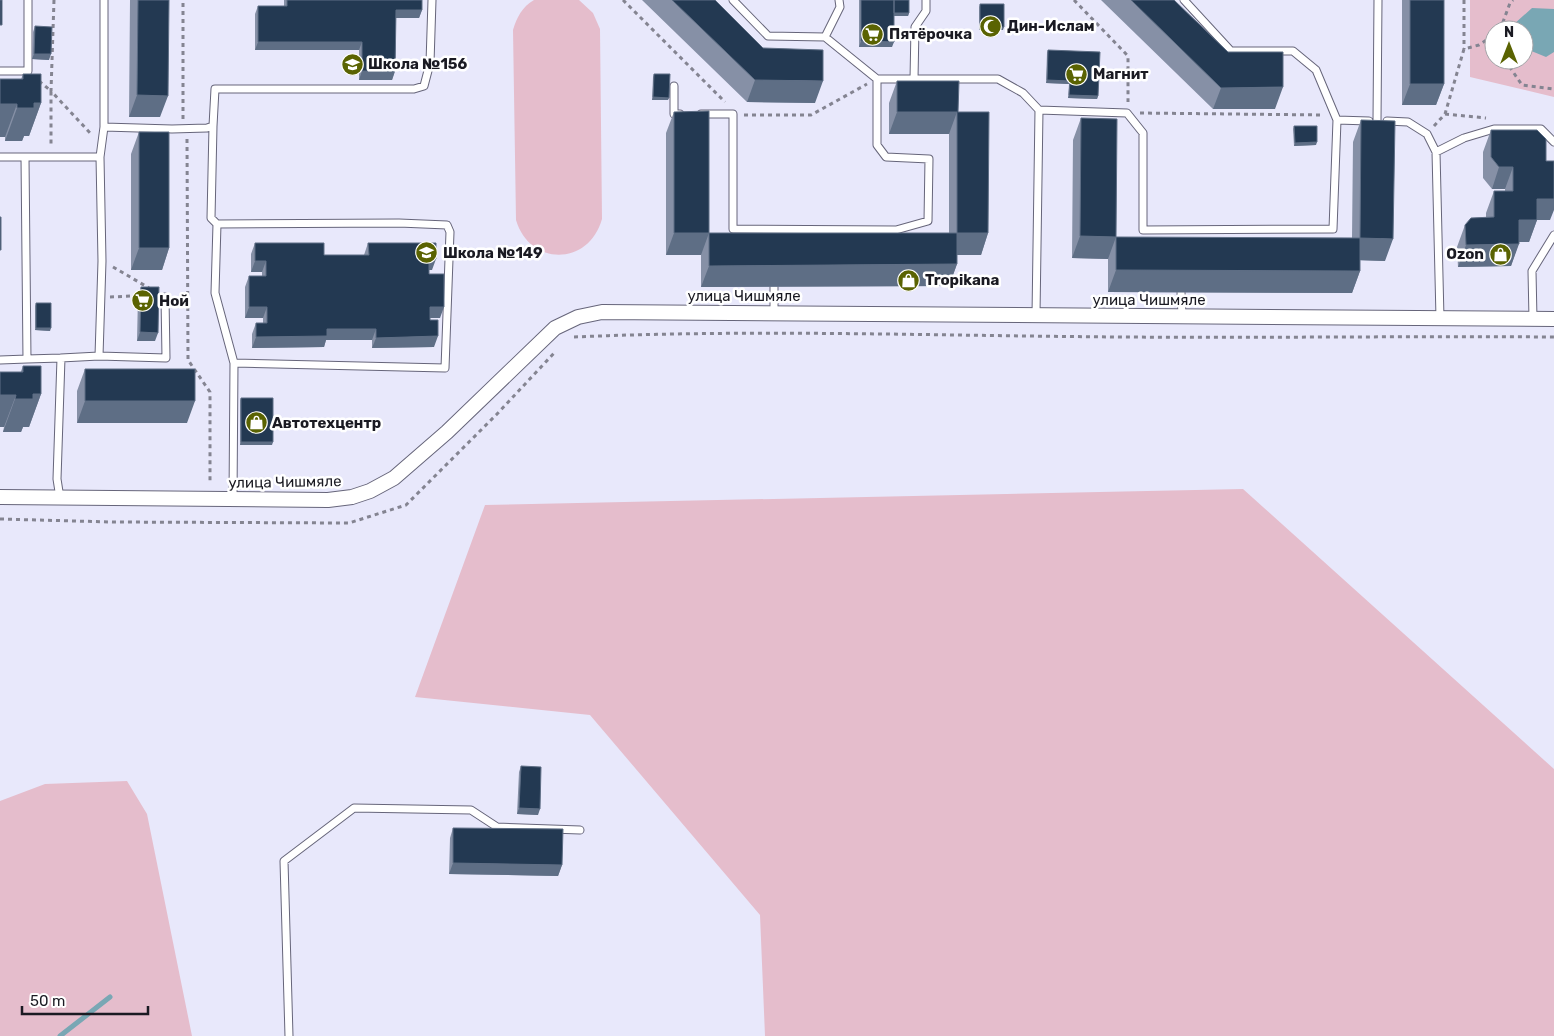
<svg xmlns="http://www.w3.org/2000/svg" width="1554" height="1036" viewBox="0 0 1554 1036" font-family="Rubik,sans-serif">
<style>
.green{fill:#e5bdcc;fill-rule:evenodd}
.water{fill:#79a7b4}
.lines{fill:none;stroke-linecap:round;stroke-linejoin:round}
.stream{stroke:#79a7b4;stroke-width:5}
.lane-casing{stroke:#66657a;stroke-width:9}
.street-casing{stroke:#66657a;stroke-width:16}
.path{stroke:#848491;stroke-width:3;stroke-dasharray:4 4;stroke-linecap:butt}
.lane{stroke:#fff;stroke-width:7}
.street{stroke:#fff;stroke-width:14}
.wall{fill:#8690a6}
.shaded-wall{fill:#5e6e85}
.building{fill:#233952;stroke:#5e6e85}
.labels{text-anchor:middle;stroke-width:5;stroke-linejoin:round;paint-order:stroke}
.poi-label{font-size:15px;font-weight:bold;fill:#1a1a22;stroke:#fff;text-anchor:start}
.street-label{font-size:15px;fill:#1a1a22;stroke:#fff}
</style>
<rect width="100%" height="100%" fill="#e8e8fb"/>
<!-- green -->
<path class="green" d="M534,0H579L593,13L600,29L602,219C589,266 530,267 516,220L513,30C517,17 522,7 534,0Z
M1470,0H1554V97L1470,77ZM1494,30H1524V60H1494Z
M1243,489L1554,769V1036H765L760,915L590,715L415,697L485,505Z
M127,781L147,814L192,1036H0V801L45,784Z"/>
<!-- water -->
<path class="water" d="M1532,8L1554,9V52L1546,57L1524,48V30H1514L1513,25Z"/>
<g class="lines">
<!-- stream -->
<path class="stream" d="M60,1036L110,997"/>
<defs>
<path id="lane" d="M733,0L768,36L825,37L877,79
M825,37L840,7L839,0
M0,71H28V0
M914,79L915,27L926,11V0
M674,86V114H680
M1039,110L1127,113L1143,133V230L1333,229L1337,120L1316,70L1293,51H1231L1184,0
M701,114H733V229L896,230L928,221L929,159L886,157L877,145V79H998L1023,93L1039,110L1036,315
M1337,120L1369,121
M1377,121L1378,0
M1387,121L1408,122L1427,134L1436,152L1440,318
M213,126L211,218L217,224L215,293L234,363
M104,127L172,129L207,128L213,126L215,89H414L424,86L430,63L432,0
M1436,152L1464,138L1494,129H1541L1554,142
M0,157H25L27,359L61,358L57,479L60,498
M25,157H100
M217,224L399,223L447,225L450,232L445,368L234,363L233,499
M1181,292L1182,316
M774,313V287
M1533,319L1532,271L1554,235
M99,356L166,358L165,297
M61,358L99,356L102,261L100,157L104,127V0
M0,360L27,359
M289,1036L284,861L354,808L471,810L497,827L580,830"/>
<path id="street" d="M0,497L328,500L352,497L370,491L394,478L447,432L555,328L578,317L602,312L1554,319"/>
</defs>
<!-- lane casing -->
<use href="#lane" class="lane-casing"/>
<!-- street casing -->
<use href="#street" class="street-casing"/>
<!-- path -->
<path class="path" d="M54,0L51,91L92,135
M623,0L725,102
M1074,0L1128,56V102
M1464,0V49
M1500,30L1510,3L1513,0
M1505,60L1522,85L1554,89
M39,81L51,91V147
M1140,113L1324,115
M1445,114L1486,118
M744,115H811L867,84
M183,119V0
M1434,126L1445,114L1464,49L1479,45L1494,35
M187,139L188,360L210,392V481
M113,267L149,288
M110,297L132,296
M574,337C758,329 942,336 1125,337C1268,338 1411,336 1554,337
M0,519L112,522L349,523L406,505L497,414L556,351"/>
<!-- lane -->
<use href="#lane" class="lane"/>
<!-- street -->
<use href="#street" class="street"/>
</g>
<!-- wall -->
<path class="wall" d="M130,0H169L160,117H129Z
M284,0H422V10L419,18H396L395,71L392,80H359V50H255V14L258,6H284Z
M642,0H715L763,48L815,103L747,102Z
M859,0H909V13L908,16H894L892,47H859Z
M1101,0H1174L1275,109H1213Z
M1402,0H1444V84L1436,105H1402Z
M980,4L1003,30H979V7Z
M35,26L49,60L32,59L33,32Z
M1048,50L1098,96L1097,99L1068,98L1069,84L1046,83L1047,52Z
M23,74L41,103L29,136H24L22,141H5V137H0Z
M654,74L668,100H652L653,77Z
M897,81L958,112L988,233L981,255H957V264L949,286L701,287V255H666V133L674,112L709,233H949V134H889V103Z
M1081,118L1116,237L1352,238L1353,142L1361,120L1385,261L1360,260V271L1352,293L1108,292V259L1072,258L1073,140Z
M1294,126L1316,145L1294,146L1293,129Z
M1491,130L1546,161L1550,220H1537L1529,242H1519L1511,266L1458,267L1457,247L1465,225L1486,217V213L1494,191H1505V189H1492L1483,178V152Z
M139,132L169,248L162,270H131V154Z
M255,243L324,255H364L368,243L432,270H429V274L440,318H430L434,347L372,348V340H326L324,347L252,348V334L256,323H263V318H245V287L249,276H262V272H251V254Z
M141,287L155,341H137L138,295Z
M36,303L50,331L35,330V306Z
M23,366L41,394L29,427H23L21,432H3L4,427H0Z
M85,369L187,423H77V391Z
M241,398L272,445H240V400Z
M521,766L538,815L517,814L519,772Z
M453,828L562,865L558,876L449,874L450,838Z"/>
<!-- shaded-wall -->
<path class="shaded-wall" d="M396,10H422L419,18H393Z
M893,13H909L908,16H892Z
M980,27H1004L1003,30H979Z
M861,41L894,42L892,47H859Z
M258,42H362L359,50H255Z
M34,54H51L49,60L32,59Z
M362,71H395L392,80H359Z
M755,80L823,81L815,103L747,102Z
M1047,80L1070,81L1069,84L1046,83Z
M1410,84H1444L1436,105H1402Z
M1283,87L1275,109H1213L1221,88Z
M137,95L168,96L160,117H129Z
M1069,95L1098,96L1097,99L1068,98Z
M653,97L669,98L668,100H652Z
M34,103H41L29,136H24L22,141H5L17,108Z
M0,104H17L5,137H0Z
M897,112H957L949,134H889Z
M1317,142L1316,145L1294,146L1295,143Z
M1499,167H1513L1505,189H1492Z
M1537,199H1554V210L1550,220H1537L1529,242H1511L1519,220Z
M674,233H709L701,255H666Z
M957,233H988L981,255H949Z
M1080,236L1116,237L1108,259L1072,258Z
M1360,238L1393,239L1385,261L1352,260Z
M1519,244L1511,266L1458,267L1466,245Z
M139,248H169L162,270H131Z
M436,259L432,270H425L429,260Z
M255,261H266L262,272H251Z
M957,264L949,286L701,287L709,266Z
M1116,270L1360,271L1352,293L1108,292Z
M249,307H267L263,318H245Z
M430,307H444L440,318H426Z
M36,328H51L50,331L35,330Z
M327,329H376L372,340H326L324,347L252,348L256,337Z
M140,332L158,333L155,341H137Z
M438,336L434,347L372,348L376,338Z
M33,394H41L29,427H23L21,432H3L15,399Z
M0,395H16L4,427H0Z
M85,401H195L187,423H77Z
M241,442H273L272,445H240Z
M519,808L540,809L538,815L517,814Z
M453,863L562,865L558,876L449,874Z"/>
<!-- building -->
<path class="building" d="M0,0H2V25H0Z
M138,0H169L168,96L137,95Z
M287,0H422V10H396L395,71H362V42H258V6H287Z
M672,0H715L763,48L823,50V81L755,80Z
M861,0H894V42L861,41Z
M894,0H909V13H894Z
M1131,0H1174L1228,52H1283V87L1221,88Z
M1410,0H1444V84H1410Z
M980,4H1004V27H980Z
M35,26L52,27L51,54H34Z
M1048,50L1100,52L1098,96L1069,95L1070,81L1047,80Z
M23,74H41V103H34V108H17V104H0V79H23Z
M654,74H670L669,98L653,97Z
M897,81H959L958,112H989L988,233H957V112H897Z
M709,111V233H674V112Z
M1081,118L1117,119L1116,237L1360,238L1361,120L1395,121L1393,239L1360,238V271L1116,270V237L1080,236Z
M1294,126H1317V142L1295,143Z
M1491,130H1537L1546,139V161H1554V199H1537V220H1519V244L1466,245L1465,225L1471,218L1494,217V191H1513V167H1499L1491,157Z
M139,132H169V248H139Z
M0,217H1V250H0Z
M709,233H957V264L709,266Z
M255,243H324V255H369L368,243H436V259L429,260V274H444V307H430V320H438V336L376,338V329H327V336L256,337V323H267V307H249V276H266V261H255Z
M141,287H159L158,333L140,332Z
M36,303H51V328H36Z
M23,366H41V394H33V399H15L16,395H0V372H23Z
M85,369H195V401H85Z
M241,398H273V442H241Z
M521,766L541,767L540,809L519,808Z
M453,828L563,829L562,865L453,863Z"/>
<!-- icons -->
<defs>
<symbol id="mosque-disc" viewBox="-11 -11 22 22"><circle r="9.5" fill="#5a6302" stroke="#fff"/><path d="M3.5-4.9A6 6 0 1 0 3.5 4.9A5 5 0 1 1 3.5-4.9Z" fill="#fff"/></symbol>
<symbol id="supermarket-disc" viewBox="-11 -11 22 22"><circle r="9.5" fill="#5a6302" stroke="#fff"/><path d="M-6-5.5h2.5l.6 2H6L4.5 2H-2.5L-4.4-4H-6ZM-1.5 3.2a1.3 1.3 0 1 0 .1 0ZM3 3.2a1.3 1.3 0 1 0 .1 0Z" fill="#fff"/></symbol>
<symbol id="school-disc" viewBox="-11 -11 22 22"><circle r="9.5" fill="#5a6302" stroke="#fff"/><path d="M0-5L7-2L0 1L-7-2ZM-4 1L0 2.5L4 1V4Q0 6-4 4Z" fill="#fff"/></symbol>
<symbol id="shop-disc" viewBox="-11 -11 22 22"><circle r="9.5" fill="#5a6302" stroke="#fff"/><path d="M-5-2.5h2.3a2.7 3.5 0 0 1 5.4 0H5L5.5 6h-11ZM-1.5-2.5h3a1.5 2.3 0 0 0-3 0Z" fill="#fff"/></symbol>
</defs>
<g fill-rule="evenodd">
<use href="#mosque-disc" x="978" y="14" width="25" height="25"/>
<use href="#supermarket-disc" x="860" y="22" width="25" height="25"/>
<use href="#school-disc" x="340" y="52" width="25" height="25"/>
<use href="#supermarket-disc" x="1064" y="62" width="25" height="25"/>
<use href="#school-disc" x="414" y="240" width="25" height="25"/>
<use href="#shop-disc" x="1488" y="242" width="25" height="25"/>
<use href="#shop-disc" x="896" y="268" width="25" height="25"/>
<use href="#supermarket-disc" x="130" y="288" width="25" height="25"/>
<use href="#shop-disc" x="244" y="410" width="25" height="25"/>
</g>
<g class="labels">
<!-- poi labels -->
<g class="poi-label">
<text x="1007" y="31">Дин-Ислам</text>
<text x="889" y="39">Пятёрочка</text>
<text x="368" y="69">Школа №156</text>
<text x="1093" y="79">Магнит</text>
<text x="443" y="258">Школа №149</text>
<text x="1484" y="259" text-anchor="end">Ozon</text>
<text x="925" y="285">Tropikana</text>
<text x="159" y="306">Ной</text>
<text x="272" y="428">Автотехцентр</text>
</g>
<!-- street labels -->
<g class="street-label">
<text x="744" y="301">улица Чишмяле</text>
<text x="1149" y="305">улица Чишмяле</text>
<text transform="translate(285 482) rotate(-1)" y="5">улица Чишмяле</text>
</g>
</g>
<!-- north arrow -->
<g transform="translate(1509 45)"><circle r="24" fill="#ffffff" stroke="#a3a3a7"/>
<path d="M0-4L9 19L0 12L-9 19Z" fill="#5a6302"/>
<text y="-8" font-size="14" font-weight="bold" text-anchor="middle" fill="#1a1a22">N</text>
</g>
<!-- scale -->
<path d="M22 1006v8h126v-8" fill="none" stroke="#1a1a22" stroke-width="2.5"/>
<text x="30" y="1006" font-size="15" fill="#1a1a22" stroke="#ffffff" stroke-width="4" paint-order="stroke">50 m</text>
</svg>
